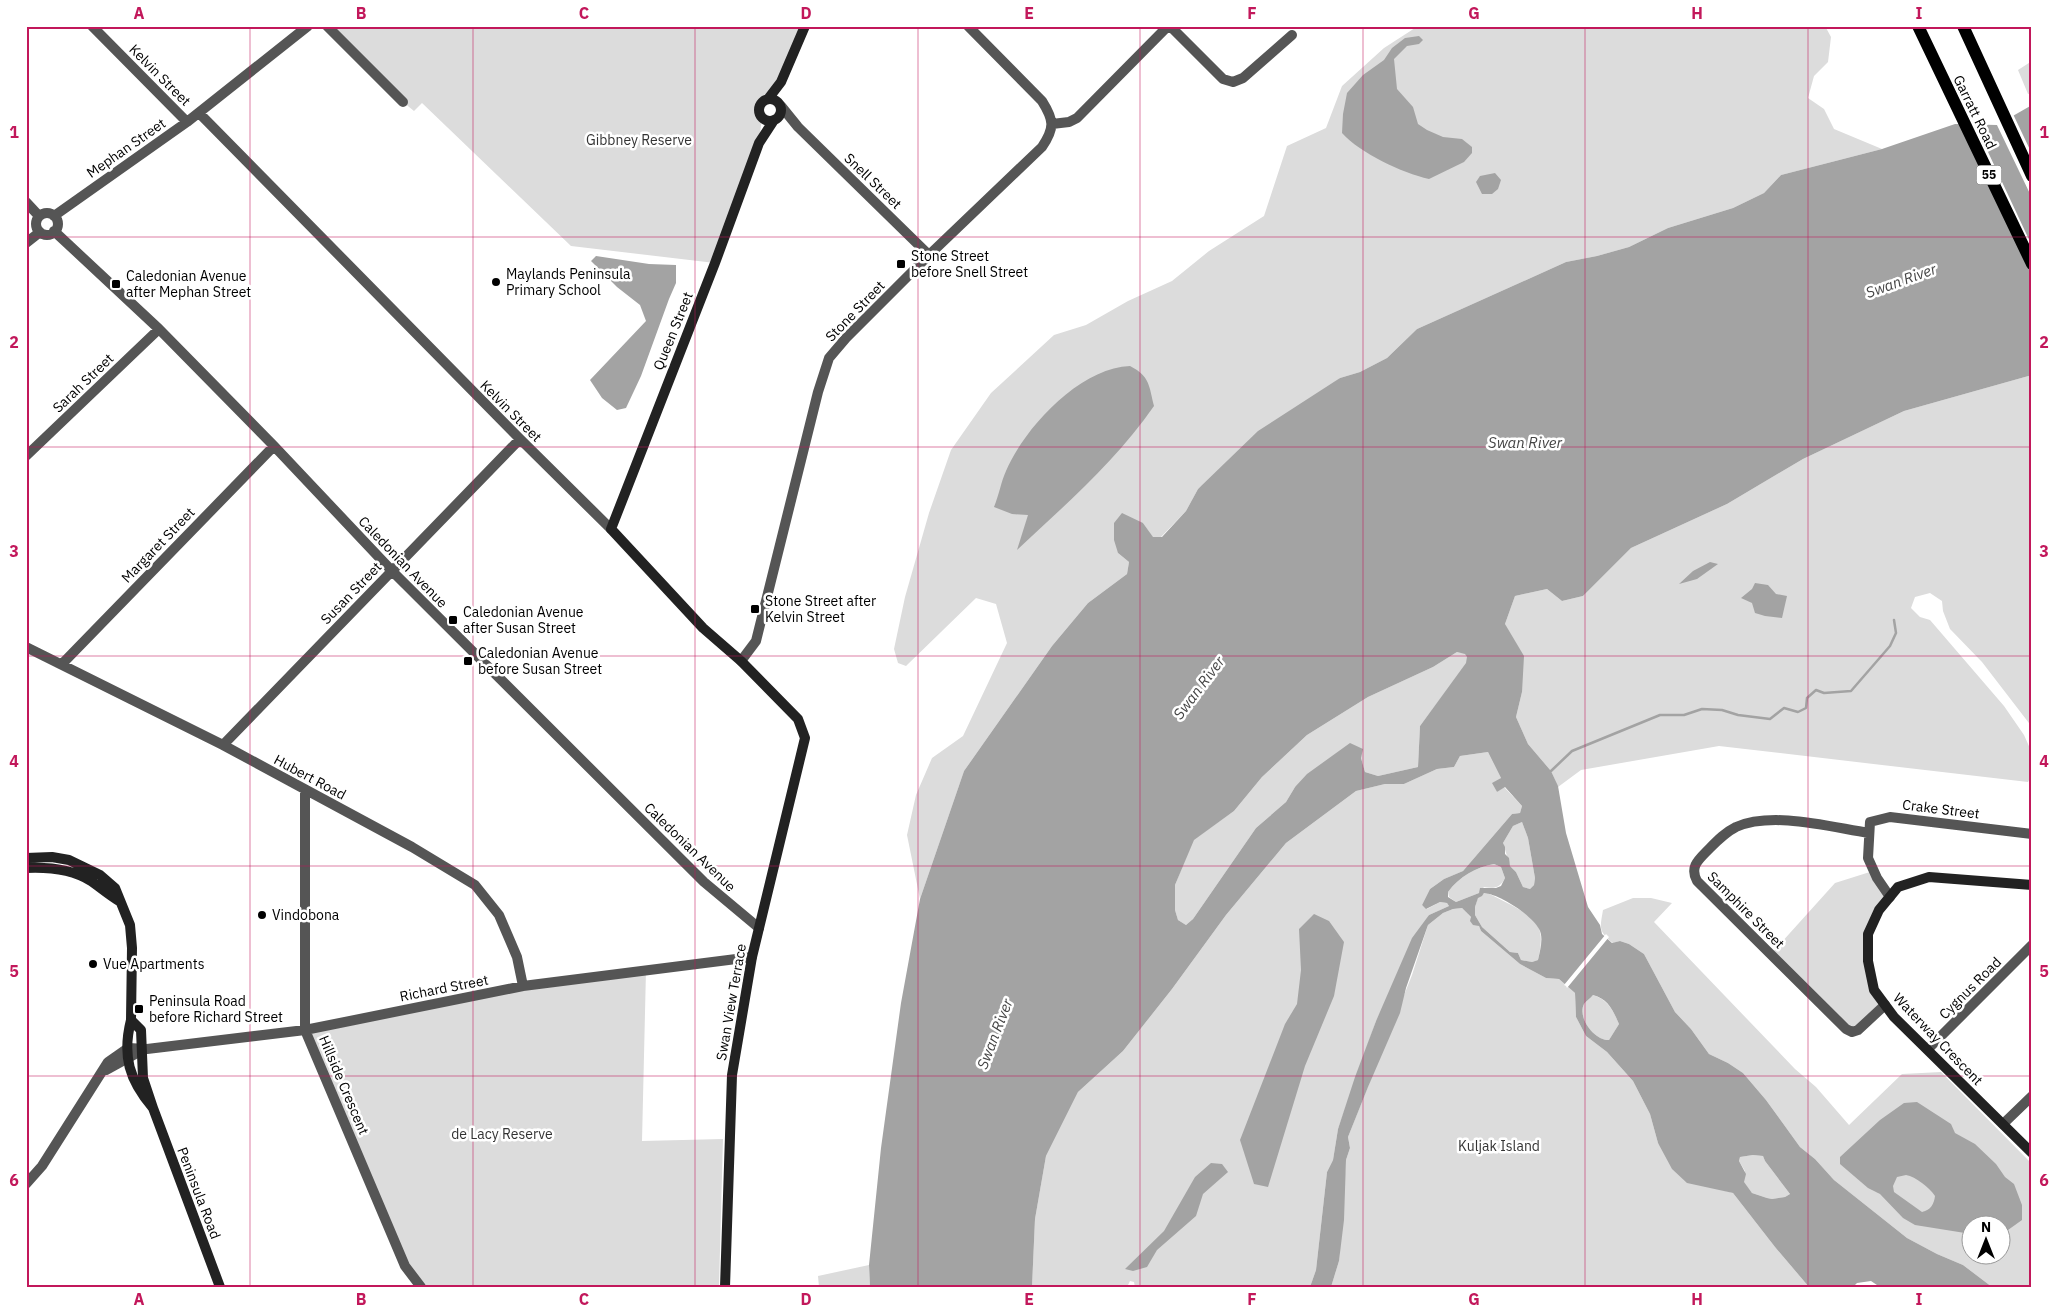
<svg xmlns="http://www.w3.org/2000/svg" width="2058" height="1313" viewBox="0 0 2058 1313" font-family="'IBM Plex Sans',sans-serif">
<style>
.green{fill:#dcdcdc;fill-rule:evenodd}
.water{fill:#a3a3a3;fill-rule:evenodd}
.pier{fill:#fff}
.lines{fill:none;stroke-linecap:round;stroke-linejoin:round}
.stream{stroke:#a3a3a3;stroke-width:2.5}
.street{stroke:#555;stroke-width:10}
.secondary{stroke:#222;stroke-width:10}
.primary{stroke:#000;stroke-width:12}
.grid{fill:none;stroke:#c2185b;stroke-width:1;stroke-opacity:0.55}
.poi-dot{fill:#000;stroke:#fff;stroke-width:2}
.labels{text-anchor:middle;stroke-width:5;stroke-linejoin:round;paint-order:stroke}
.shield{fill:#fff;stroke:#4c4c4c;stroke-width:1}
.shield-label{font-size:12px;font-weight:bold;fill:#000}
.street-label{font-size:14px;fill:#000;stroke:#fff}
.park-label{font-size:14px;fill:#333;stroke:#fff}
.poi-label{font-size:14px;fill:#000;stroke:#fff;text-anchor:start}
.water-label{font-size:15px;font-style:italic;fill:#444;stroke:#fff}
.neatline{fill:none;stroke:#c2185b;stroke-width:2}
.grid-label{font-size:16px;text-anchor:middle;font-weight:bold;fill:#c2185b}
</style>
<rect width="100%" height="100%" fill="#fff"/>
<!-- green -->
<path class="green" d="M327,26H805L775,100L756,102L762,117L759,143L715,263L571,246L422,103L414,111L403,102Z
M1435,26H1825L1831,37L1828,62L1814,76L1808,98L1824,109L1834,129L1882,149L1781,175L1764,193L1733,208L1668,228L1629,247L1597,256L1566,262L1417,329L1387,358L1360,372L1340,378L1198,489L1186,511L1161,537L1153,538L1143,523L1118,553L1129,562L1127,574L1088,603L1052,646L964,771L920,899L907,835L916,795L932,758L963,736L1007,643L996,604L976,598L906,666L898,663L894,649L905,597L929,513L951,450L991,393L1054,335L1086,325L1128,301L1172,281L1209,251L1264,216L1287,146L1326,128L1342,86L1384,48L1415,28Z
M2032,61V93L2028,94L2018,70Z
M2032,375V727L1982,662L1950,629L1943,611L1942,601L1930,593L1915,597L1911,608L1920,617L1930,620L2004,706L2024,735L2032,753V775L2028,782L1719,746L1581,770L1558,787L1551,771L1528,744L1516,717L1522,692L1505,624L1515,596L1547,589L1562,601L1583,596L1631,548L1727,504L1803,459L1904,411Z
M1457,652L1465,653L1467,657V663L1420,726L1418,767L1378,776L1365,772L1361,758L1295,787L1286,802L1256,828L1193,919L1186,925L1178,920L1175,910V885L1193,840L1234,811L1262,777L1307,735L1368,697L1433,667Z
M1488,752L1501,778L1493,784L1497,792L1504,787L1522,806L1520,813L1512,814L1463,871L1444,879L1430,889L1422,905L1427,909L1440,902L1447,903L1449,906L1429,915L1376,1021L1338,1129L1333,1160L1327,1172L1316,1270L1310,1287H1135L1134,1282L1130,1281L1127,1287H1032L1035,1219L1046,1156L1078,1092L1123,1051L1172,989L1226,915L1286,843L1356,791L1385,784H1404L1437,769L1454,767L1460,756Z
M1522,822L1528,838L1535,878L1534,885L1530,889L1523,887L1516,872L1510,866L1503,843L1513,826Z
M1494,864L1501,867L1505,878C1500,888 1494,889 1484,887L1479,893L1456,902L1449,897L1448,892C1459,877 1476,867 1494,864Z
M1873,871L1890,897L1868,934V961L1885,1005L1852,1032L1771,954L1835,883Z
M1486,892C1501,901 1536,913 1540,932C1542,941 1540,951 1538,960L1532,962L1521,960L1518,953L1510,952L1482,927L1475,915V907L1478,897Z
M1633,898H1651L1672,903L1654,922L1795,1069L1816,1087L1849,1125L1902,1074L1941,1072L2032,1164V1287H1992L1963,1265L1937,1254L1907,1238L1834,1180L1815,1159L1800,1147L1766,1100L1743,1073L1728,1063L1709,1054L1691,1029L1675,1012L1644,954L1629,944L1620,941L1613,943C1598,931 1600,928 1603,910ZM1970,1226H2000V1256H1970Z
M1462,908L1479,926L1481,931L1520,964L1546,978L1559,979L1575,993L1576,1017L1586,1036L1607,1052L1633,1081L1650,1114L1658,1143L1712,1187L1733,1193L1775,1247L1809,1287H1331L1339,1261L1346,1160L1350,1148L1348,1137L1412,975L1428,925L1443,913L1453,909Z
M646,970L642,1141L723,1139L719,1287H422L415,1279L305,1030L523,986Z
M1593,995C1608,1000 1613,1010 1619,1024L1609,1040C1595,1041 1577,1018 1584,1004C1586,1001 1591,998 1593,995Z
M1753,1155L1763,1156L1765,1161L1790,1194L1785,1197L1772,1199L1767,1198L1752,1193L1743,1182L1745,1171L1739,1161L1740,1157Z
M869,1265L870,1287H819L818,1276Z"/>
<!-- water -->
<path class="water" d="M1419,36L1423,40L1419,44L1407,46L1394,59L1397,89L1413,107L1418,124L1427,130L1443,137L1462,139L1472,147V153L1464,162L1429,179C1402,173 1360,153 1342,133L1343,114L1347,93L1363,75L1384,60L1392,48L1405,38Z
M2032,105V375L1904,411L1803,459L1727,504L1631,548L1583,596L1562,601L1547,589L1515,596L1505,624L1524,656L1522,692L1516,717L1528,744L1551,771L1558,786L1566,833L1588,907L1600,925L1602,934L1612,943L1620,941L1629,944L1644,954L1675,1012L1691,1029L1709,1054L1728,1063L1743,1073L1766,1100L1800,1147L1815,1159L1834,1180L1907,1238L1937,1254L1963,1265L1992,1287H1880L1871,1281L1857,1283L1853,1287H1809L1775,1247L1733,1193L1687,1183L1672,1169L1658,1143L1650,1114L1633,1081L1607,1052L1586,1036L1576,1017L1575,993L1559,979L1546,978L1520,964L1481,931L1479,926L1473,925L1470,921L1471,917L1462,908L1453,909L1443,913L1428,925L1406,988L1400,1013L1368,1087L1348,1137L1350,1148L1346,1160L1344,1220L1339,1261L1331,1287H1310L1316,1270L1327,1172L1333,1160L1338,1129L1355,1077L1376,1021L1412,938L1429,915L1449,906L1447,903L1440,902L1426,909L1422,905L1430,889L1444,879L1463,871L1512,814L1520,813L1522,806L1505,787L1497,792L1492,783L1501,778L1488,752L1460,756L1454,767L1437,769L1404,784H1385L1356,791L1286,843L1226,915L1172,989L1123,1051L1078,1092L1046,1156L1035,1219L1032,1287H870L869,1265L881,1148L901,1003L920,899L964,771L1052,646L1088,603L1127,574L1129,562L1118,553L1114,540V523L1122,513L1143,523L1153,537H1162L1186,511L1198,489L1258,431L1340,378L1360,372L1387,358L1417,329L1566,262L1597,256L1629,247L1668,228L1733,208L1764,193L1781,175L1882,149L1955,124L1997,125ZM1457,652L1465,654L1467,657L1466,663L1420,726L1418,767L1378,776L1365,772L1361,758L1363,749L1350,743L1307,774L1295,787L1286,802L1256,828L1193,919L1186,925L1178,920L1175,910V885L1194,840L1234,811L1262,777L1307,735L1368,697L1433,667ZM1522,822L1528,838L1535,878L1534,885L1530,889L1523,887L1516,872L1510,866L1509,858L1505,854V847L1503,843L1513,826ZM1494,864L1501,867L1505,878L1501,886L1496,888H1480L1479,893L1456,902L1448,897V892C1459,877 1476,867 1494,864ZM1484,893C1499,894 1532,915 1539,929C1544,937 1540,951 1538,960L1532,962L1521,960L1518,953L1510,952L1482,927L1475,915V907L1478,898L1482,896ZM1593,995C1608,999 1613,1010 1619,1024L1609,1040C1595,1041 1577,1018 1584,1004C1586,1001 1591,998 1593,995ZM1753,1155L1763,1156L1765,1161L1790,1194L1785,1197L1772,1199L1767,1198L1752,1193L1744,1182L1746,1174L1739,1161L1740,1157Z
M1495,173L1501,180L1498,189L1492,194H1482L1476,182L1480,176Z
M596,256L649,264L676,265V283L669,299L641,376L626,408L617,410L602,398L590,380L646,321L640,305L617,287L591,261Z
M1130,366C1150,376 1149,386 1154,406C1116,461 1065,505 1017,550L1028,515L1012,514L994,507C999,495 1001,482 1006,471C1025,427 1080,368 1130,366Z
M1710,562L1718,564L1697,579L1679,584L1693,571Z
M1755,583L1768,585L1776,594L1787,596L1782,618L1765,616L1755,613L1752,603L1741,598L1752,589Z
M1314,914L1329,921L1344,942L1334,996L1305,1066L1268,1187L1254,1184L1240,1140L1285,1024L1297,1004L1301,970L1299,929Z
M1917,1102L1951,1124L1955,1133L1975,1144L1996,1164L2005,1177L2014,1184L2022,1205V1220L2001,1235L2000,1226H1970V1236L1965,1233L1915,1225L1903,1218L1880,1194L1868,1188L1840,1164V1157L1880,1120L1904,1103ZM1906,1175C1916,1177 1929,1187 1935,1196C1934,1204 1931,1210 1922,1212L1894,1192L1893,1186L1897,1177Z
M1211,1163L1222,1164L1228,1172L1203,1194L1196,1216L1157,1250L1147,1267L1133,1271L1125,1269L1164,1231L1195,1177Z"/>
<!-- pier -->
<path class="pier" d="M2013,114L2032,154V198L1996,123Z
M1961,121L1974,122L2032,246V274Z
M1606,934L1609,937L1567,988L1566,986L1564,985Z"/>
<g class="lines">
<!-- stream -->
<path class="stream" d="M1551,771L1572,751L1660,715H1684L1702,709L1722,710L1738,715L1770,719L1784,708L1798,712L1806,708L1807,698L1816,690L1824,693L1851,691L1890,646L1896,633L1894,620"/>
<!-- street -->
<path class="street" d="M92,26L187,122
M327,26L403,102
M1170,26L1223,79L1233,82L1243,78L1292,35
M781,106L798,127L929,255
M199,113L520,439L611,529
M1052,124L1069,122L1077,118L1168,26
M26,202L39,216
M36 224a11 11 0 1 1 22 0a11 11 0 1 1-22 0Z
M54,216L187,122L308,26
M54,231L159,329L274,446L392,571L704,882L759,928
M26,243L40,232
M26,456L159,329
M26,647L223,745L412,847L475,885L499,915L517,957L523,986
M741,661L756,641L818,392L829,358L846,338L929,255L1042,147C1055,128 1054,120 1042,101L968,26
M62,664L274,446
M223,745L520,439
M305,790V1030L405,1266L421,1287
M1869,833C1830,827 1773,811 1736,827C1724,833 1716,842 1706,852C1697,861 1690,868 1697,881L1846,1029L1852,1032L1858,1030L1885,1005
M1890,897L1877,878L1868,858L1870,822L1890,817L2032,834
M1928,1049L2032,945
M106,1070L135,1054
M2003,1124L2032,1096
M26,1184L42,1166L108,1062L128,1048L147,1049L305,1030L523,986L752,957"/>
<!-- secondary -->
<path class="secondary" d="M768,99L781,82L805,26
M759 110a11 11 0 1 1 22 0a11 11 0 1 1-22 0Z
M26,858L52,857L69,860L100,875L115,888L130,925L132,948L131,1020C122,1056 129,1080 153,1108
M26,868C48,867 72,869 91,881C101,888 109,895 119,901
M2032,885L1929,877L1898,887L1879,910L1868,934V961L1874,990L1894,1017L2032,1153
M131,1020L141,1030L143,1078L153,1108L220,1287
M725,1287L732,1075L752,957L805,738L798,719L741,661L703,628L611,529L715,263L759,143L774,120"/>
<!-- primary -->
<path class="primary" d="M1918,26L2032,264
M1963,26L2032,176"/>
</g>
<!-- grid -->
<path class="grid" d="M250,26V1287M473,26V1287M695,26V1287M918,26V1287M1140,26V1287M1363,26V1287M1585,26V1287M1808,26V1287M26,237H2032M26,447H2032M26,656H2032M26,866H2032M26,1076H2032"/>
<!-- markers -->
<g class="poi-dot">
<rect x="896" y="259" width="10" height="10" rx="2.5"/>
<circle cx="496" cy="282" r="5"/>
<rect x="111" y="279" width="10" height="10" rx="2.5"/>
<rect x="750" y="604" width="10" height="10" rx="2.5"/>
<rect x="448" y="615" width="10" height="10" rx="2.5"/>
<rect x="463" y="656" width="10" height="10" rx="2.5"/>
<circle cx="262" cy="915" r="5"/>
<circle cx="93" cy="964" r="5"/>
<rect x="134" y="1004" width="10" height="10" rx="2.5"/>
</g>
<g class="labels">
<!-- shield labels -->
<rect class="shield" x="1976.5" y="165.5" width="25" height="19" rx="4"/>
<g class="shield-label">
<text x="1989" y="179">55</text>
</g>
<!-- street labels -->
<g class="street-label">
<text transform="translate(160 75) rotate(45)" y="5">Kelvin Street</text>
<text transform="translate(1975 112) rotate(64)" y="5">Garratt Road</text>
<text transform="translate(126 148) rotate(-35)" y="5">Mephan Street</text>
<text transform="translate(873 181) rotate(44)" y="5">Snell Street</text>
<text transform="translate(855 311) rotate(-46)" y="5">Stone Street</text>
<text transform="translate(673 331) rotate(-68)" y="5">Queen Street</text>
<text transform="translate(83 383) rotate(-44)" y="5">Sarah Street</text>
<text transform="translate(511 411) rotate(45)" y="5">Kelvin Street</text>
<text transform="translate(158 545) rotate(-46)" y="5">Margaret Street</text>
<text transform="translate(403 562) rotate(46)" y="5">Caledonian Avenue</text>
<text transform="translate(351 593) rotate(-46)" y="5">Susan Street</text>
<text transform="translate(310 777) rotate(28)" y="5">Hubert Road</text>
<text transform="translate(1941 809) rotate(7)" y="5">Crake Street</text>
<text transform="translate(690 847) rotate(44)" y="5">Caledonian Avenue</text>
<text transform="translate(1746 910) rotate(45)" y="5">Samphire Street</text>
<text transform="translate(444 988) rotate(-11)" y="5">Richard Street</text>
<text transform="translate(1970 988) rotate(-45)" y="5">Cygnus Road</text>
<text transform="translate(731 1002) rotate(-80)" y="5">Swan View Terrace</text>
<text transform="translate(1938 1039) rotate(46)" y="5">Waterway Crescent</text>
<text transform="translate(344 1085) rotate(67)" y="5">Hillside Crescent</text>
<text transform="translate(199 1193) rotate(69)" y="5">Peninsula Road</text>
</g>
<!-- park labels -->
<g class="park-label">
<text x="639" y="145">Gibbney Reserve</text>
<text x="502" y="1139">de Lacy Reserve</text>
<text x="1499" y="1151">Kuljak Island</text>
</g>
<!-- poi labels -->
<g class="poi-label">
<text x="911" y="261">Stone Street<tspan x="911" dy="16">before Snell Street</tspan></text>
<text x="506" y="279">Maylands Peninsula<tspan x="506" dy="16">Primary School</tspan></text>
<text x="126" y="281">Caledonian Avenue<tspan x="126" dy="16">after Mephan Street</tspan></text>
<text x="765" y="606">Stone Street after<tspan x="765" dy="16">Kelvin Street</tspan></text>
<text x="463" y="617">Caledonian Avenue<tspan x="463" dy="16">after Susan Street</tspan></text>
<text x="478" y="658">Caledonian Avenue<tspan x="478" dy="16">before Susan Street</tspan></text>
<text x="272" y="920">Vindobona</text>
<text x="103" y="969">Vue Apartments</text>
<text x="149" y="1006">Peninsula Road<tspan x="149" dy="16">before Richard Street</tspan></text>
</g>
<!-- water labels -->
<g class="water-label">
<text transform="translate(1901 281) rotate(-20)" y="5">Swan River</text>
<text x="1525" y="448">Swan River</text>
<text transform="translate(1199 688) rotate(-53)" y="5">Swan River</text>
<text transform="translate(995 1034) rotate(-69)" y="5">Swan River</text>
</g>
</g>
<!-- border -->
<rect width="2058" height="1313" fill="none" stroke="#ffffff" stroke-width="55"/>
<!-- north arrow -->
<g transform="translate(1986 1240)"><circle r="24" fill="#ffffff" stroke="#999999"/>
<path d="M0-4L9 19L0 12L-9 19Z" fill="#000000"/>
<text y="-8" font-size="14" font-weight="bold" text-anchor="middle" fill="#000000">N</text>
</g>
<rect x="28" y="28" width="2002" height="1258" class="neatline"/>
<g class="grid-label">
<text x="139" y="19">A</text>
<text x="361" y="19">B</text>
<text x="584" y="19">C</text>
<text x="806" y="19">D</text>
<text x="1029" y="19">E</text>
<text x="1252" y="19">F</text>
<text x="1474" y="19">G</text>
<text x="1697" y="19">H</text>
<text x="1919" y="19">I</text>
<text x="14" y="138">1</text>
<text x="2044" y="138">1</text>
<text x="14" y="348">2</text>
<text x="2044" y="348">2</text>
<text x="14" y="557">3</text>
<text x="2044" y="557">3</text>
<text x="14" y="767">4</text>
<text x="2044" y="767">4</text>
<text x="14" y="977">5</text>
<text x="2044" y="977">5</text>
<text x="14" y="1186">6</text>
<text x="2044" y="1186">6</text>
<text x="139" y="1305">A</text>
<text x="361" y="1305">B</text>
<text x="584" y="1305">C</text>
<text x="806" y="1305">D</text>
<text x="1029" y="1305">E</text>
<text x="1252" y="1305">F</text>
<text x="1474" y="1305">G</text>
<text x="1697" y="1305">H</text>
<text x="1919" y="1305">I</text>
</g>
</svg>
